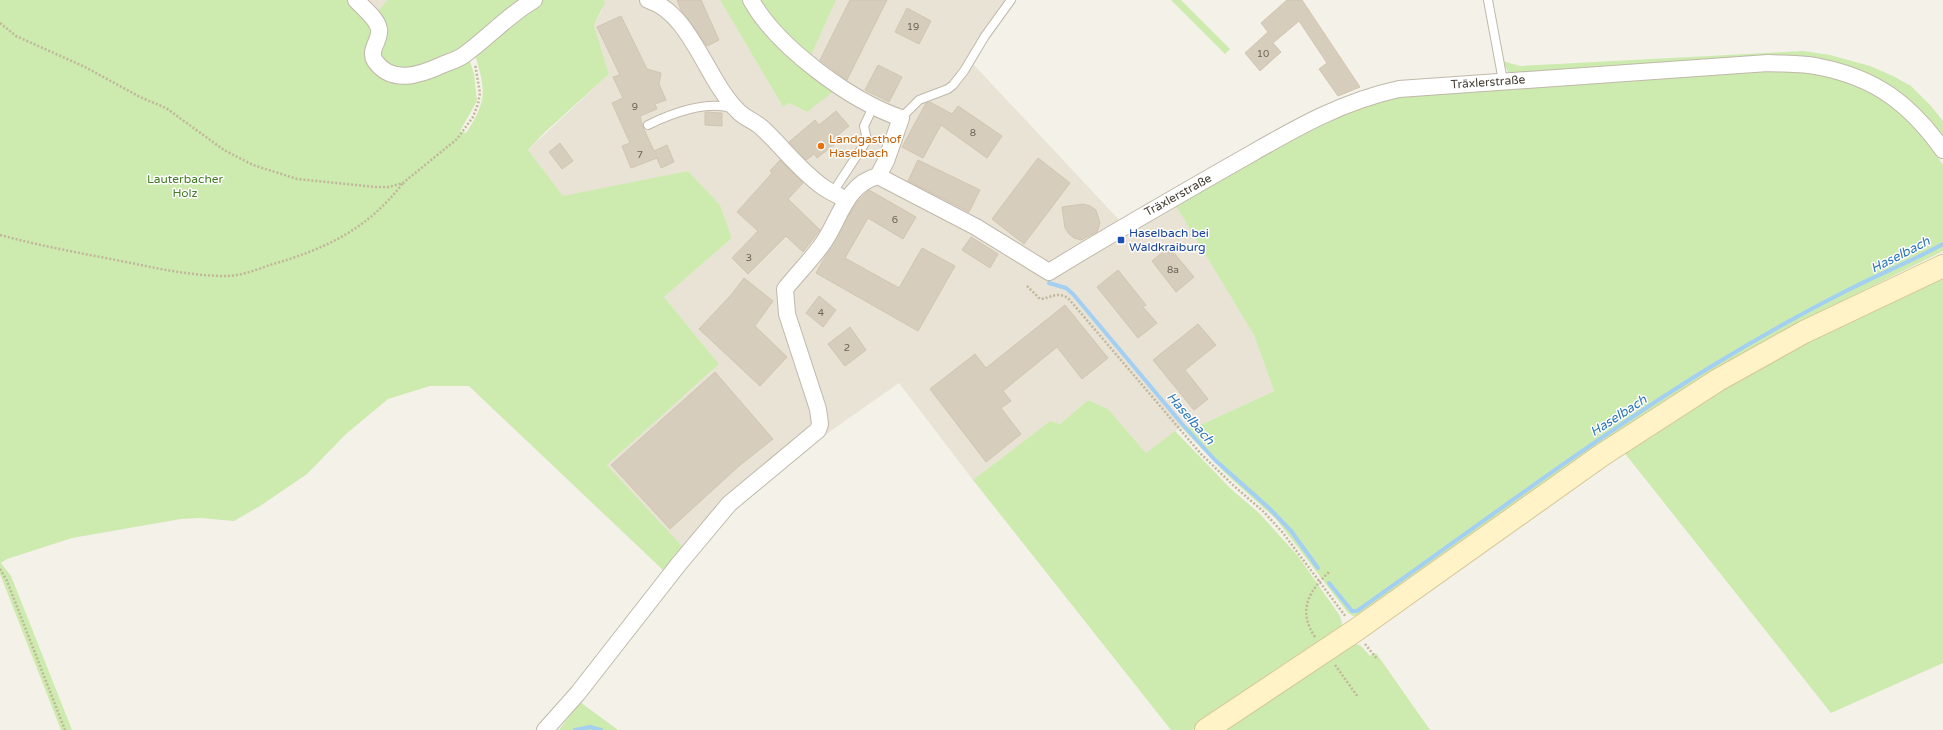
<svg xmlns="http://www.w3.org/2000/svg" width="1943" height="730" viewBox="0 0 1943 730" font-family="'Varela Round',sans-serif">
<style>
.residential{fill:#e8e3d5}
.green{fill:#cdeaaf}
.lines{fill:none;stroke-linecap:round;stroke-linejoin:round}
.stream{stroke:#a2cff2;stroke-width:4}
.building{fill:#d6cdbd;stroke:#d1c5b0}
.lane-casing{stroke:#c0b9aa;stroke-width:10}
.street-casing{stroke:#c0b9aa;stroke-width:18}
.secondary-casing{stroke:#d6c696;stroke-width:24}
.path{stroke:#c2b69a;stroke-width:2.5;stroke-dasharray:2 2;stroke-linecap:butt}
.lane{stroke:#fff;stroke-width:8}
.street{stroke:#fff;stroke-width:16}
.secondary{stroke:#fff3c7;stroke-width:22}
.food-dot{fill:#e8710a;stroke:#fff;stroke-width:1.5}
.transit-dot{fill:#1a4fb4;stroke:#fff;stroke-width:1.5}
.labels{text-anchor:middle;stroke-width:3;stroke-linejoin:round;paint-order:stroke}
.number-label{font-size:10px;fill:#6c6458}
.street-label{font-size:12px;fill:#484136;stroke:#fff}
.food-label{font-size:12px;fill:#c56008;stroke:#fff;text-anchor:start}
.park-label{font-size:12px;fill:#447c27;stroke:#fff}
.transit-label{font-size:12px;fill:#164399;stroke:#fff;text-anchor:start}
.water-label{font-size:13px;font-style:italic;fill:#2c77b7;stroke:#fff}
</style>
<rect width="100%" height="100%" fill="#f4f1e8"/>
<!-- residential -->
<path class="residential" d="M351,0H387L377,13Z
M604,0H720L783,107L789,103L807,112L805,69L836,0H1005L974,65L1121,222L1169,194L1254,335L1274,391L1196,427H1181L1146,453L1108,409L1088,400L1060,424L1050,421L973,480L899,383L832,430L683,547L607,465L719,364L664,297L732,238L720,205L688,171L563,197L528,150L609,74L594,25L602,11Z"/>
<!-- green -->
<path class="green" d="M0,0H351L370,19L374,42L392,77L468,55L474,74L477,101L460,131L466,133C489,98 485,90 474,51L539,0H604L605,3L594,25L609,74L544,133L528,150L563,196L688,171L720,205L732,238L664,297L719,364L607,465L683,547L664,571L469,386H430L388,399L346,434L307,474L260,506L234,521L201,518L181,519L72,538L7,559L1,563L11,576L72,730H61L0,574Z
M387,0H528L463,51L399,73L377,56V13Z
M720,0H747L834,91L807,112L789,103L783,107Z
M757,0H836L810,58L778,30Z
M1171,0H1181L1230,49L1225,54Z
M1803,51L1830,55L1870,66L1893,76L1911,86L1931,106L1943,121V140L1933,126L1817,60L1516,75L1508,72L1503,61L1520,66Z
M1789,68L1834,76L1863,87L1896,106L1920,130L1943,165V251L1822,311L1708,375L1359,615L1353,616L1348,613L1276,519L1227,475L1181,427H1196L1274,391L1254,335L1176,206L1239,168L1353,107L1405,95Z
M1943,276V663L1831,713L1623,451L1707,397L1804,342Z
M1088,400L1108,409L1146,453L1175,431L1231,489L1259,513L1298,556L1340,616L1342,623L1340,630L1192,730H1171L973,480L1050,421L1060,424Z
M1354,643L1361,646L1370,656L1376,653L1430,730H1221Z
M580,702L618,730H559Z"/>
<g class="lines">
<!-- stream -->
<path class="stream" d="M1049,283L1066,288L1073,294L1182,424L1215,460L1269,508L1291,531L1318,568
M1329,583L1352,611H1357C1475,528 1590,441 1712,366C1758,338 1804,312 1852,288C1882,273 1914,260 1943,244
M575,730L590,727L601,730"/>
</g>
<!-- building -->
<path class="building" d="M677,0H701L719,40L707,46L682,12Z
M850,0H887L847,80L820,60Z
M1287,0H1302L1360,87L1338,96L1319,69L1327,63L1299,21L1273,43L1281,52L1260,71L1245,53L1268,32L1261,23Z
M907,8L931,21L919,44L895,32Z
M621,16L647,69L661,73L659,84L666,100L655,104L657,109L640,116L643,127L654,151L667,145L674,162L661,168L657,158L631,168L622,146L630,143L612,103L623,98L613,77L620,75L597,27Z
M878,65L902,77L889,102L865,90Z
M930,102L952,114L958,106L1002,136L987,158L941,125L923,158L902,147L926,103Z
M836,111L849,126L832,140L835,144L817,158L814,154L806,160L789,142L815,120L819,125Z
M705,112L722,113V126L705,125Z
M560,143L573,161L562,169L549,152Z
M1038,158L1070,183L1024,244L992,219Z
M780,160L803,183L788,199L820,230L803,252L786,236L748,274L732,258L758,231L737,212L772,173L770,171Z
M918,160L980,190L969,212L908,181Z
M869,190L916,217L903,239L868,218L845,258L899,288L922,248L955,266L918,331L816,273L852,210L858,201Z
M1083,204L1090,206L1096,210L1100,223L1097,232L1081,240L1074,238L1069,234L1065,228L1062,207Z
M971,237L998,254L990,268L962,250Z
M1169,247L1194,277L1176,292L1152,261Z
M1118,270L1146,305L1143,307L1157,323L1138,338L1097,287Z
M744,278L773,301L755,326L787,357L760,386L699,329L731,295Z
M819,296L836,310L823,327L806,313Z
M1065,305L1108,358L1082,379L1057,347L1003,391L1011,401L1001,408L1021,434L986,462L930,389L975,354L986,368Z
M1198,324L1216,345L1185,370L1208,399L1194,410L1153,360Z
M850,327L866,350L845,366L828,344Z
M715,372L773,439L739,466L670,529L611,465Z"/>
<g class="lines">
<defs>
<path id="lane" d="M1488,0L1503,81
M901,118L919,100L948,89L953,85L964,71L985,36L1011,0
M648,125C670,114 709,99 733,109
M833,192L867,140L864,126L873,107"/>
<path id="street" d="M356,0C363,8 377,18 379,29C381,40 368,50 375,61C392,85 420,75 442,65C449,62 457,60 464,55C488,38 508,15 534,0
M648,0C692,14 705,79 739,112C745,118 754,121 761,127C782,146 799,170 823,187C830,192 839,196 847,200
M751,0C777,47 851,101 901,118L886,161L878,176
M545,730L578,693L678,565L729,504L818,430L820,424L818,409L787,314L785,289C797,274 810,261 821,246C840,221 844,185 878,176L976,227L1049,272C1107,236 1167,202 1226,168C1283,136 1334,103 1399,89L1768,63C1785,64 1803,63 1820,67C1876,78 1910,104 1943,150"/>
<path id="secondary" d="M1206,730L1356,630L1602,455L1718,380L1804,332L1943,266"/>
</defs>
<!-- lane casing -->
<use href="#lane" class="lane-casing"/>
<!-- street casing -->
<use href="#street" class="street-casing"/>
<!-- secondary casing -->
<use href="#secondary" class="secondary-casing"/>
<!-- path -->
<path class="path" d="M0,23L16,36L85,67L140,97L166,108L224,150L253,165L297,179L376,187H389L403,183L457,139L473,117L478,104L480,93L475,64
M0,235C41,246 80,253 121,261C156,268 190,276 226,276C240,276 256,270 270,265C325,249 367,230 403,183
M1027,286L1040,299C1051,298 1057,291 1068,298L1201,454L1234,486L1264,512L1283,533L1346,617
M0,569L7,581L65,730
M1315,637C1297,610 1309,591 1330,571
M1365,644L1377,659
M1335,665L1358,697"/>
<!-- lane -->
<use href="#lane" class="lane"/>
<!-- street -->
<use href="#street" class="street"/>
<!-- secondary -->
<use href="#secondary" class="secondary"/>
</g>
<!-- markers -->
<circle class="food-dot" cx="821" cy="146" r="4"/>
<rect class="transit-dot" x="1117" y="236" width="8" height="8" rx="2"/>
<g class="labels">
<!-- number labels -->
<g class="number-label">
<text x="913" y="30">19</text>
<text x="1263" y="57">10</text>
<text x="635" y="110">9</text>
<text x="973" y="136">8</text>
<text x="640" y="158">7</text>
<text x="895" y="223">6</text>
<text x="749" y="261">3</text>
<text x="1173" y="273">8a</text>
<text x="821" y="316">4</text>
<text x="847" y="351">2</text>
</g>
<!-- street labels -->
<g class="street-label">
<text transform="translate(1488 82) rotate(-4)" y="4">Träxlerstraße</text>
<text transform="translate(1178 195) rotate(-29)" y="4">Träxlerstraße</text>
</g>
<!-- food labels -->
<g class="food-label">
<text x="829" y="143">Landgasthof<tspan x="829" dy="14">Haselbach</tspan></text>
</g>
<!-- park labels -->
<g class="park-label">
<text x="185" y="183">Lauterbacher<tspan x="185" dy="14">Holz</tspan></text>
</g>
<!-- transit labels -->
<g class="transit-label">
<text x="1129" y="237">Haselbach bei<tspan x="1129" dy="14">Waldkraiburg</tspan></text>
</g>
<!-- water labels -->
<g class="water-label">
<text transform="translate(1900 254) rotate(-27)" y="5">Haselbach</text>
<text transform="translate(1618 415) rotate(-33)" y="5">Haselbach</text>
<text transform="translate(1191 418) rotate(49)" y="5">Haselbach</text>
</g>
</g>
</svg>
